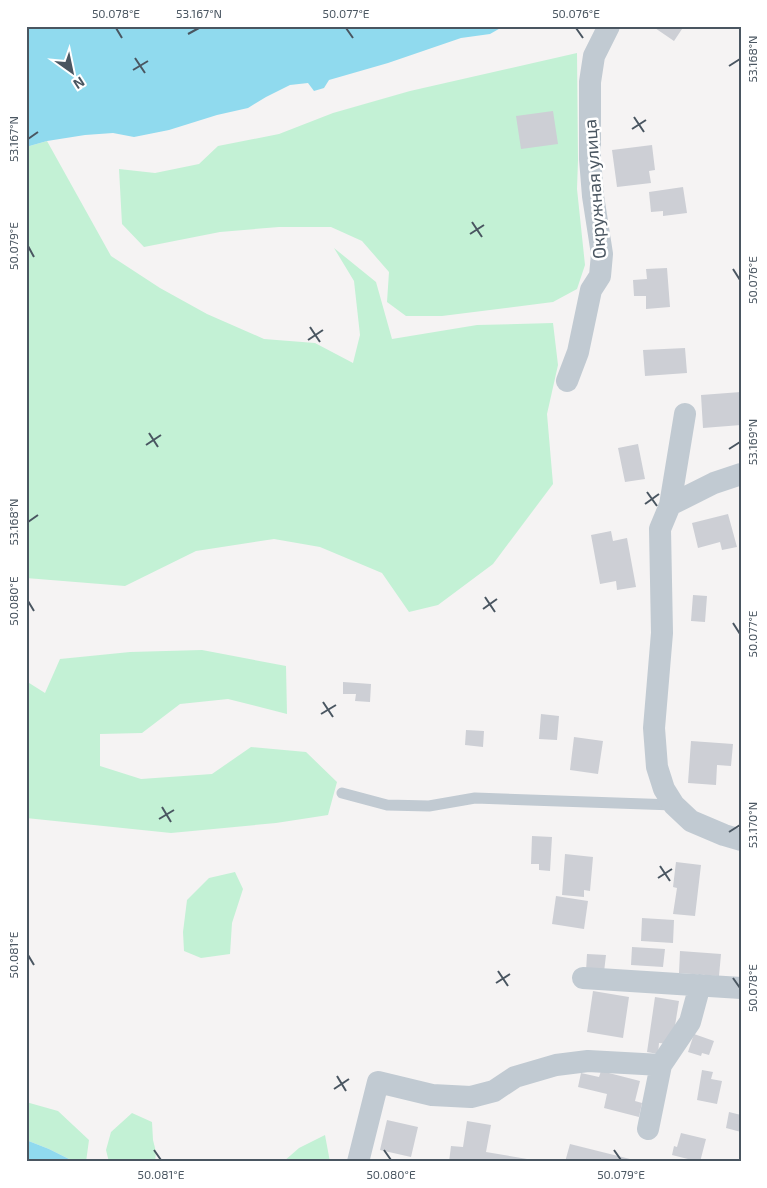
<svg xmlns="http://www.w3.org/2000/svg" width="767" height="1188" viewBox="0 0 767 1188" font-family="'Exo 2',sans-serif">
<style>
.green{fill:#c3f1d5}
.water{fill:#90daee}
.building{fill:#cdcfd5}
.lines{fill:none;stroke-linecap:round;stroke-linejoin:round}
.service{stroke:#c1cad2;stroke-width:11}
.minor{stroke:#c1cad2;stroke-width:22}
.ticks{fill:none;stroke:#4a5661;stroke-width:2}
.labels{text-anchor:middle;stroke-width:5;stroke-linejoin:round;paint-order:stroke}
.street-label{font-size:18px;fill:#4a5661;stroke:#fff}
.neatline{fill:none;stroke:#4a5661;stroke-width:2}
.ticks-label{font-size:12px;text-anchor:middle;fill:#4a5661}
</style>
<rect width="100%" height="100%" fill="#f5f3f3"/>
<!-- green -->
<path class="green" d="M577,53L578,160L577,189L585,265L577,289L553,302L442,316H406L387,302L389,272L362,241L331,227H279L220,232L144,247L122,224L119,169L155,173L199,164L218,146L279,134L333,113L410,91Z
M47,141L111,256L160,288L207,314L264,339L315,343L353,363L360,335L354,281L334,248L376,282L392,339L477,325L553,323L558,365L547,414L553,484L493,564L438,605L409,612L382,573L320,547L274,539L196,551L125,586L26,578V147Z
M202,650L286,666L287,714L228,699L180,704L142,733L100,734V766L141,779L212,774L251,747L306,752L337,782L328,815L276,823L171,833L26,818V681L45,693L60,659L130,652Z
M235,872L243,889L232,923L230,954L201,958L184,951L183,932L187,900L209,878Z
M26,1102L58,1111L89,1140L86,1162H75L49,1149L26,1140Z
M132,1113L152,1122L153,1140L156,1152L155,1162H109L106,1150L111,1132Z
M325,1135L330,1162H283L299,1148Z"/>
<!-- water -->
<path class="water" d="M26,26H504L490,34L461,38L388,63L329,80L324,88L314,91L308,83L290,85L266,97L248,108L217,115L169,130L134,137L113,133L85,135L47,141L26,147Z
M26,1140L49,1149L75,1162H26Z"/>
<!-- building -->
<path class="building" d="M652,26H684L674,41Z
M553,111L558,144L521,149L516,116Z
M652,145L655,170L649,171L651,183L617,187L612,150Z
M683,187L687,213L663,216V211L651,212L649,192Z
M667,268L670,307L646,309V296H634L633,280L647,279L646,269Z
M685,348L687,373L645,376L643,350Z
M741,392V425L703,428L701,395Z
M638,444L645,479L625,482L618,448Z
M728,514L737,547L722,550L720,542L698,548L692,523Z
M611,531L613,541L627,538L636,587L617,590L616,581L600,584L591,535Z
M693,595L707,596L705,622L691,621Z
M343,682L371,684L370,702L355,701L356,694H343Z
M541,714L559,716L557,740L539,739Z
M466,730L484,731L483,747L465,745Z
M574,737L603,741L598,774L570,770Z
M691,741L733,744L731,766L717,765L716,785L688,783Z
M532,836L552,837L550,871L539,870V864H531Z
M565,854L593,857L590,891L584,890V897L562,895Z
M676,862L701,865L695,916L673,914L677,888L673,887Z
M556,896L588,901L584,929L552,924Z
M642,918L674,920L673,943L641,941Z
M632,947L665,949L663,967L631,965Z
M680,951L721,954L719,976L679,973Z
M587,954L606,955L604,972L586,971Z
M593,991L629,997L623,1038L587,1032Z
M655,997L679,1001L672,1044L659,1043L658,1054L647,1052Z
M694,1034L714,1041L709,1055L702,1053L701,1056L688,1052Z
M702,1070L713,1072L711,1079L722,1081L717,1104L697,1100Z
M601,1071L640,1081L635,1101L642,1103L639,1117L604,1108L607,1094L578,1087L581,1073L599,1077Z
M729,1112L741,1115V1132L726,1128Z
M387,1120L418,1127L411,1157L380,1150Z
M467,1121L491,1125L486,1152L527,1159L526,1162H449L451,1146L463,1147Z
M681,1133L706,1139L700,1162L672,1155L674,1146L677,1147Z
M570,1144L638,1161V1162H565Z"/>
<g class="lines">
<!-- service -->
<path class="service" d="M342,793L387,805L429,806L475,798L674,805"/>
<!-- minor -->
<path class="minor" d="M567,381L578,352L591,290L600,276L602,254L593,196L590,159V82L594,56L609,26
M685,414L670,505L660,529L662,633L654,728L657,767L664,789L674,805L691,821L724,835L741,840
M670,505L714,483L741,474
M583,978L741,988
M648,1129L661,1065L690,1022L700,985
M358,1162L378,1082L432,1095L471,1097L494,1091L515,1077L556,1065L588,1061L661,1065"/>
</g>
<!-- ticks -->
<path class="ticks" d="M116,28L122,38M346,28L353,38M576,28L583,38M188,34L199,28M135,58L145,73M729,66L740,59M133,70L148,61M634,117L644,132M632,129L646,120M28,139L38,132M472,222L482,237M470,234L484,225M28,246L34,257M733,269L740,280M310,327L320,342M308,340L323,330M149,433L158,447M146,445L161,435M729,449L740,442M647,492L657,506M645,504L659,494M28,522L38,515M485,597L495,612M28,601L34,611M483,609L497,599M733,623L740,634M323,702L333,717M321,714L336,705M162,807L171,822M159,819L174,810M729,832L740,825M660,866L670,881M658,878L672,869M28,955L34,965M498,971L508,986M733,978L740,988M496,983L510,974M337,1076L346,1091M334,1089L349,1079M154,1150L161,1160M384,1150L391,1160M614,1150L621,1160"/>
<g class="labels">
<!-- street labels -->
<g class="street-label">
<text transform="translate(595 189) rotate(-94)" y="6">Окружная улица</text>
</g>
</g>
<!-- border -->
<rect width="767" height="1188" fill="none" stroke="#ffffff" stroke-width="55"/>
<!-- north arrow -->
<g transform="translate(72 72) rotate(147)" stroke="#ffffff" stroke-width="4" paint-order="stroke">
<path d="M0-4L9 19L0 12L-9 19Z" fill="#4a5661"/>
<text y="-8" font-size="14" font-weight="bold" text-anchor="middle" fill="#4a5661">N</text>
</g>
<rect x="28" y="28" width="712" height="1132" class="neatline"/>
<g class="ticks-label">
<text x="116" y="18">50.078°E</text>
<text x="199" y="18">53.167°N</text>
<text x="346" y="18">50.077°E</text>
<text x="576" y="18">50.076°E</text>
<text transform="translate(753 59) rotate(-90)" y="4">53.168°N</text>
<text transform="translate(14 139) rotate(-90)" y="4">53.167°N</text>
<text transform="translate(14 246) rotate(-90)" y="4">50.079°E</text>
<text transform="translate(753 280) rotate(-90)" y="4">50.076°E</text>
<text transform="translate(753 442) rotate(-90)" y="4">53.169°N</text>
<text transform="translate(14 522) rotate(-90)" y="4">53.168°N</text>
<text transform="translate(14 601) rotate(-90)" y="4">50.080°E</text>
<text transform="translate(753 634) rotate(-90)" y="4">50.077°E</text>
<text transform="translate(753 825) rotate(-90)" y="4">53.170°N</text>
<text transform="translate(14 955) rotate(-90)" y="4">50.081°E</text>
<text transform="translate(753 988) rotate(-90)" y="4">50.078°E</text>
<text x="161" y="1179">50.081°E</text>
<text x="391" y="1179">50.080°E</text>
<text x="621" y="1179">50.079°E</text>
</g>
</svg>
